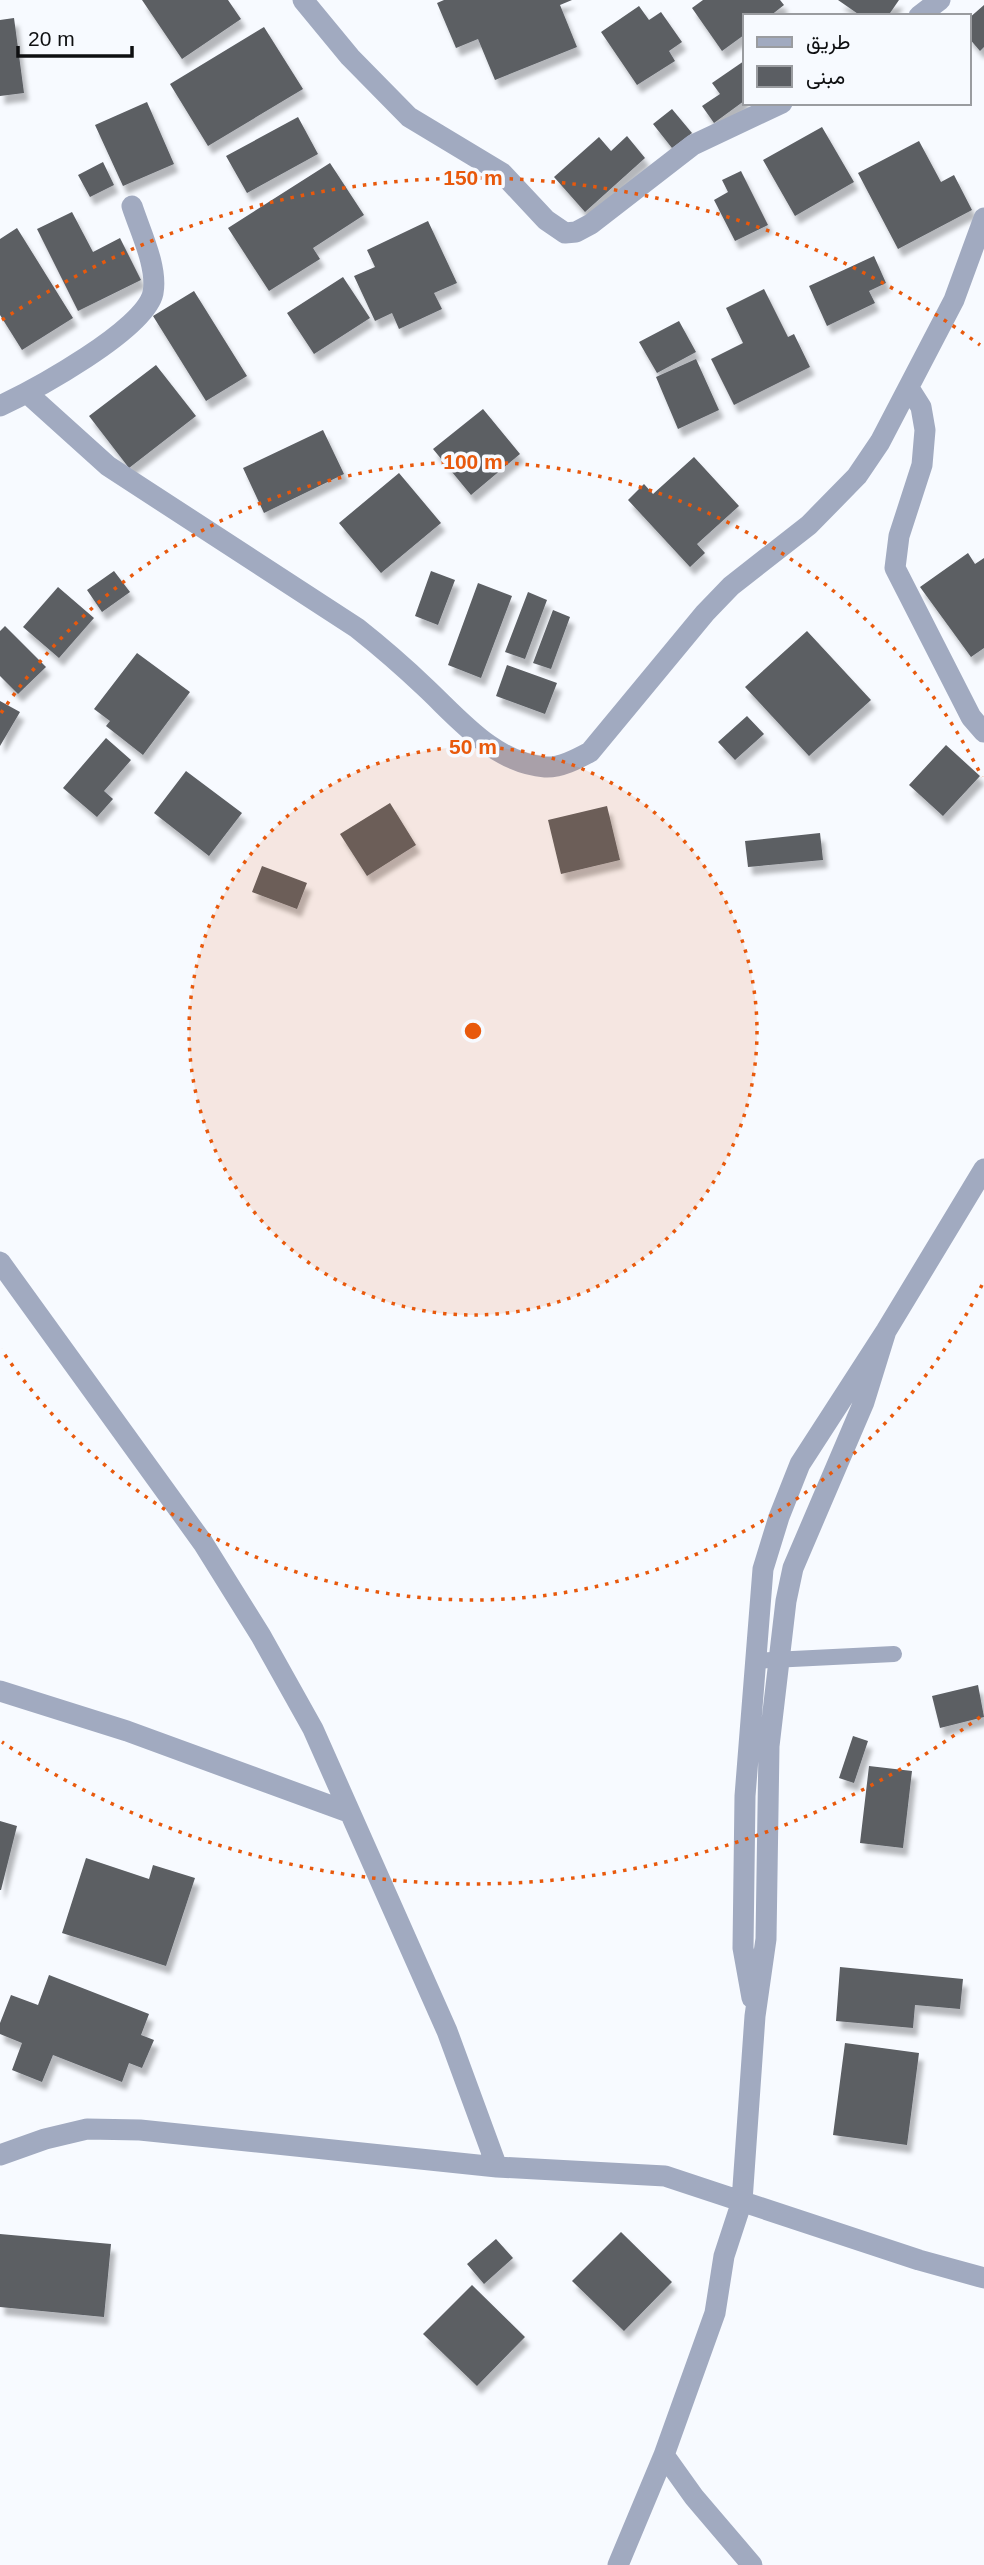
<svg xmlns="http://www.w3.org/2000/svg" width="984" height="2565" viewBox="0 0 984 2565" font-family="Helvetica,Vazirmatn,sans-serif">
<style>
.building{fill:#5b5e63;filter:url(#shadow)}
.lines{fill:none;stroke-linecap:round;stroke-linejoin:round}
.lane{stroke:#a1aac0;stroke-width:16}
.street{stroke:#a1aac0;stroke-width:21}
.ring{fill:none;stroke:#e8590c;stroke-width:3.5;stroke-dasharray:3.5 7}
.centre{fill:#e8590c;stroke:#f7faff;stroke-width:3.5}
.ring-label{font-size:21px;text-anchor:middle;font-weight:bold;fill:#e8590c;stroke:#f7faff;stroke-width:7;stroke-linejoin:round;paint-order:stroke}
</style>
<defs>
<filter id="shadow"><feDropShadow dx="4.5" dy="8" stdDeviation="2" flood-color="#0004"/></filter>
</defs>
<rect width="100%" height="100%" fill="#f7faff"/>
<!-- building -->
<path class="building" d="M142,0H228L241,19L182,59Z
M444,0H572L560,5L577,47L495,80L478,39L456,48L437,3Z
M703,0H780L784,5L770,16H744V35L722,51L692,8Z
M838,0H899L888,16H861Z
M984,5V47L980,51L968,37V19Z
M639,6L649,20L661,12L682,42L669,51L675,61L637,85L601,32Z
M14,18L24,93L0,96V20Z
M264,27L303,89L208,146L170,84Z
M744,61V101L714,123L702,106L720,94L712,83Z
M147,102L174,164L123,186L95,125Z
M672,109L692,133L672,148L653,124Z
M298,117L318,154L247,193L226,156Z
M822,127L854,182L795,216L763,160Z
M627,136L645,158L585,212L554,177L599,137L611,151Z
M919,141L941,182L954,175L972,210L898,249L858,173Z
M103,162L114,185L90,197L78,175Z
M330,163L364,215L313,248L320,259L269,291L228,228Z
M741,171L768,225L735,241L714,200L728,192L722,180Z
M72,212L93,252L120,238L141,280L78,311L37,229Z
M428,221L457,283L434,293L442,309L399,329L392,313L375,321L354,276L375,267L367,250Z
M17,228L73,318L22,350L0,315V239Z
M874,256L886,283L869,291L875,303L827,326L809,286Z
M343,277L370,318L314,354L287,313Z
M764,289L788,337L794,334L810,367L734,405L711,359L743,343L726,308Z
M194,291L247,376L206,401L153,316Z
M679,321L696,352L657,373L639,342Z
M696,359L719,410L678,429L656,377Z
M156,365L196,416L129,468L89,416Z
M483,409L520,454L471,495L433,449Z
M323,430L344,474L264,513L243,468Z
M694,457L739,506L697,544L705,553L690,567L628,500L644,484L653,494Z
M399,473L441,523L381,573L339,523Z
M968,553L975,564L984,558V648L971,657L920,587Z
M114,571L130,592L102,612L87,590Z
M431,571L455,580L438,625L415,616Z
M478,583L512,596L481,678L448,665Z
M58,587L94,618L59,658L23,627Z
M528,592L547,600L525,659L505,652Z
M553,610L570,617L551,669L533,663Z
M5,626L46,667L18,694L0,676V631Z
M807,631L871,700L809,756L745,687Z
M137,653L190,692L143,755L106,726L110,721L94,709Z
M507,665L557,683L545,714L496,696Z
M0,701L20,712L0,746Z
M747,716L764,734L735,760L718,742Z
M106,738L131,760L104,791L113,799L97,817L63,788Z
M946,745L980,776L943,816L909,785Z
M186,771L242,813L209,856L154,813Z
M390,803L416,845L367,876L340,834Z
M607,806L620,860L561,874L548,820Z
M820,833L823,860L748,867L745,841Z
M262,866L307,883L297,909L252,892Z
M978,1685L984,1717L940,1728L932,1696Z
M853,1736L868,1741L854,1783L839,1778Z
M869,1766L912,1771L903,1848L860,1843Z
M0,1821L17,1826L1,1890H0Z
M86,1858L149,1879L153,1865L195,1878L166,1966L62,1933Z
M840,1967L963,1979L960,2009L915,2005L913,2028L836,2021Z
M49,1975L149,2014L141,2035L154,2040L142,2068L129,2063L122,2082L53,2055L42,2082L12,2070L22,2043L0,2034V2023L11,1995L38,2005Z
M845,2043L919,2053L907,2145L833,2135Z
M621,2232L672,2282L624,2331L572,2281Z
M0,2234L111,2244L104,2317L0,2307Z
M496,2239L513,2258L484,2284L467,2264Z
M472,2285L525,2337L477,2386L423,2334Z"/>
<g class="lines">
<!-- lane -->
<path class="lane" d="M754,1661L894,1654"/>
<!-- street -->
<path class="street" d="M303,0L350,57L409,117L502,173L546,220L565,233L576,232L591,224L693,145L782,103
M919,16L940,0
M909,388L921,407L925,430L922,465L899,536L895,568L971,717L984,732
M27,393L108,466L357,628C381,647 404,667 426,688C460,720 495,763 545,767C560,768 577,759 590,752L705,613L731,586L809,525L857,476L880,442L954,300L984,218
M0,406C34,390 145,330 153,293C158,267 140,231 132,206
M0,1262L203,1543L261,1636L313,1729L447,2031L497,2167
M0,1691L127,1731L348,1812
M752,1998L743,1948L745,1796L763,1569L779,1517L800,1464L886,1331L984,1169
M0,2155L45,2139L87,2129L140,2130L497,2167L665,2176L919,2260L984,2278
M664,2455L694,2497L752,2565
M618,2565L664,2455L715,2313L724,2256L742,2201L755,2016L766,1939L769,1746L786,1601L793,1568L864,1402L886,1331"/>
</g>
<!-- distance rings -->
<circle cx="473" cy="1031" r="284" fill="#e8590c" fill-opacity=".12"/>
<g class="ring">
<circle cx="473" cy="1031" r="284"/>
<path d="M982 1285A569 569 0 0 1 1 1349M1 713A569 569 0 0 1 982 777"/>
<path d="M980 1717A853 853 0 0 1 2 1742M2 320A853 853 0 0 1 980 345"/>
</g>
<circle cx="473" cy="1031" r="10" class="centre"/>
<g class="ring-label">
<text x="473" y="185">150 m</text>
<text x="473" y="469">100 m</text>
<text x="473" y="754">50 m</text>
</g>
<!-- legend -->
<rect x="743" y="14" width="228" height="91" fill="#f7faff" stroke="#9a9ca0" stroke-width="2"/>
<rect x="757" y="37" width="35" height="10" fill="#a1aac0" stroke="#9a9ca0" stroke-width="2"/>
<text x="806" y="49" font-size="21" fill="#0e0f11">طريق</text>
<rect x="757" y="66" width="35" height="21" fill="#5b5e63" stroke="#9a9ca0" stroke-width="2"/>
<text x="806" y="84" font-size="21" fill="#0e0f11">مبنى</text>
<!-- scale -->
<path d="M18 46v10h114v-10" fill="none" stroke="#0e0f11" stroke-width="3.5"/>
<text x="28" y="46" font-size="21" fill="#0e0f11" stroke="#f7faff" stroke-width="5" paint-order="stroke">20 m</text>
</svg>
